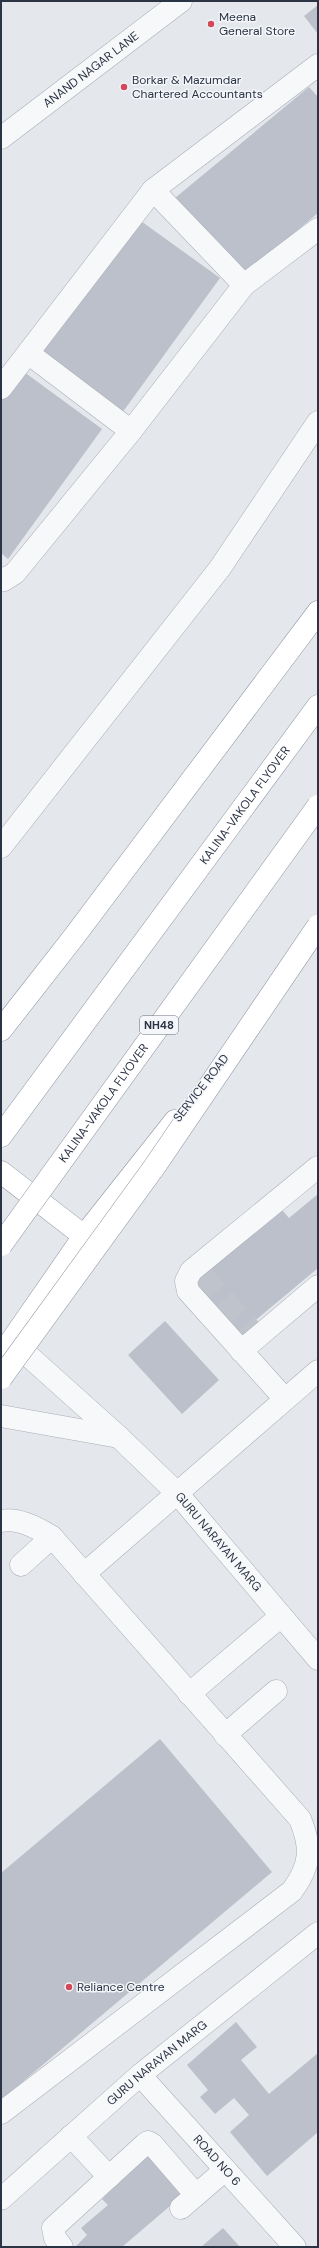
<svg xmlns="http://www.w3.org/2000/svg" width="319" height="2248" viewBox="0 0 319 2248" font-family="'DM Sans',sans-serif">
<style>
.building{fill:#bbc0ca}
.lines{fill:none;stroke-linecap:round;stroke-linejoin:round}
.minor-tunnel{stroke:#bfc3cb;stroke-width:22;stroke-dasharray:22 11;stroke-linecap:butt}
.minor-casing{stroke:#a9aeb7;stroke-width:23}
.highway-casing{stroke:#8b94a3;stroke-width:23}
.minor{stroke:#f7f8fa;stroke-width:22}
.highway{stroke:#fff;stroke-width:22}
.highway-bridge-casing{stroke:#8b94a3;stroke-width:23;stroke-linecap:butt}
.highway-bridge{stroke:#fff;stroke-width:22}
.poi-dot{fill:#d1495b;stroke:#f4f6f9;stroke-width:1.5}
.labels{text-anchor:middle;stroke-width:3;stroke-linejoin:round;paint-order:stroke}
.shield{fill:#f4f6f9;stroke:#676e7b;stroke-width:1}
.shield-label{font-size:11px;font-weight:bold;fill:#2b3445}
.poi-label{font-size:12px;fill:#2b3445;stroke:#f4f6f9;text-anchor:start}
.street-label{font-size:12px;fill:#2b3445;stroke:#f4f6f9}
</style>
<rect width="100%" height="100%" fill="#e4e7ec"/>
<!-- building -->
<path class="building" d="M318,5V34L304,16Z
M309,87L318,97V213L241,277L175,198Z
M138,219L220,278L122,413L41,354Z
M20,369L102,429L8,559L1,553V395Z
M318,1194V1268L238,1335L194,1283L282,1210L289,1218Z
M165,1321L219,1380L182,1414L128,1355Z
M160,1739L272,1872L1,2100V1873Z
M236,2022L257,2047L241,2060L269,2094L318,2053V2132L267,2176L230,2132L249,2115L234,2098L215,2114L200,2097L208,2090L187,2065Z
M150,2154L184,2194L122,2247H75L87,2235L81,2228L108,2205L102,2199Z
M223,2228L240,2247H201Z"/>
<g class="lines">
<!-- minor-tunnel -->
<path class="minor-tunnel" d="M202,1275L250,1329"/>
<defs>
<g id="minor">
<path id="s1" d="M1,138L181,1"/>
<path d="M244,285L318,229"/>
<path d="M28,353L131,431"/>
<path d="M1,388L153,190L318,65"/>
<path d="M1,578L4,580L15,573L131,431L244,285L153,190"/>
<path d="M1,847L220,568L318,422"/>
<path id="s2" d="M13,1342L119,1437L177,1493L318,1659"/>
<path d="M241,1351L318,1286"/>
<path d="M285,1399L188,1291L186,1281L191,1271L318,1167"/>
<path d="M1,1416L119,1437"/>
<path d="M1,1521C18,1517 38,1528 52,1537L300,1819C312,1848 311,1865 292,1891L1,2113"/>
<path d="M21,1565L52,1537"/>
<path d="M84,1574L318,1371"/>
<path d="M189,1694L281,1616"/>
<path d="M225,1735L276,1691"/>
<path id="s3" d="M140,2075L295,2247"/>
<path d="M71,2136L109,2177"/>
<path id="s4" d="M1,2199L140,2075L318,1933"/>
<path d="M181,2208L225,2170"/>
<path d="M62,2247L55,2238L53,2228L145,2144L148,2142L152,2144L196,2195"/>
</g>
<g id="highway">
<path d="M1,1030L73,938L318,612"/>
<path id="s5" d="M1,1136L318,706"/>
<path d="M1,1172L84,1236"/>
<path d="M1,1356L84,1236L175,1121"/>
</g>
</defs>
<!-- minor casing -->
<use href="#minor" class="minor-casing"/>
<!-- highway casing -->
<use href="#highway" class="highway-casing"/>
<!-- minor -->
<use href="#minor" class="minor"/>
<!-- highway -->
<use href="#highway" class="highway"/>
<defs>
<g id="highway-bridge">
<path id="s6" d="M1,1245L318,806"/>
<path d="M1,1378L155,1166L318,926"/>
</g>
</defs>
<!-- highway-bridge casing -->
<use href="#highway-bridge" class="highway-bridge-casing"/>
<!-- highway-bridge -->
<use href="#highway-bridge" class="highway-bridge"/>
</g>
<!-- markers -->
<g class="poi-dot">
<circle cx="211" cy="24" r="4"/>
<circle cx="124" cy="87" r="4"/>
<circle cx="69" cy="1987" r="4"/>
</g>
<g class="labels">
<!-- shield labels -->
<rect class="shield" x="140" y="1016" width="38" height="18" rx="3"/>
<g class="shield-label">
<text x="159" y="1029">NH48</text>
</g>
<!-- poi labels -->
<g class="poi-label">
<text x="219" y="21">Meena<tspan x="219" dy="14">General Store</tspan></text>
<text x="132" y="84">Borkar &amp; Mazumdar<tspan x="132" dy="14">Chartered Accountants</tspan></text>
<text x="77" y="1991">Reliance Centre</text>
</g>
<!-- street labels -->
<g class="street-label">
<text dy="4" stroke="none"><textPath href="#s1" startOffset="113">ANAND NAGAR LANE</textPath></text>
<text dy="4" stroke="none"><textPath href="#s5" startOffset="411">KALINA-VAKOLA FLYOVER</textPath></text>
<text transform="translate(201 1088) rotate(-52)" y="4">SERVICE ROAD</text>
<text dy="4" stroke="none"><textPath href="#s6" startOffset="175">KALINA-VAKOLA FLYOVER</textPath></text>
<text dy="4" stroke="none"><textPath href="#s2" startOffset="287">GURU NARAYAN MARG</textPath></text>
<text dy="4" stroke="none"><textPath href="#s4" startOffset="207">GURU NARAYAN MARG</textPath></text>
<text dy="4" stroke="none"><textPath href="#s3" startOffset="115">ROAD NO 6</textPath></text>
</g>
</g>
<!-- border -->
<rect width="319" height="2248" fill="none" stroke="#2b3445" stroke-width="4"/>
</svg>
